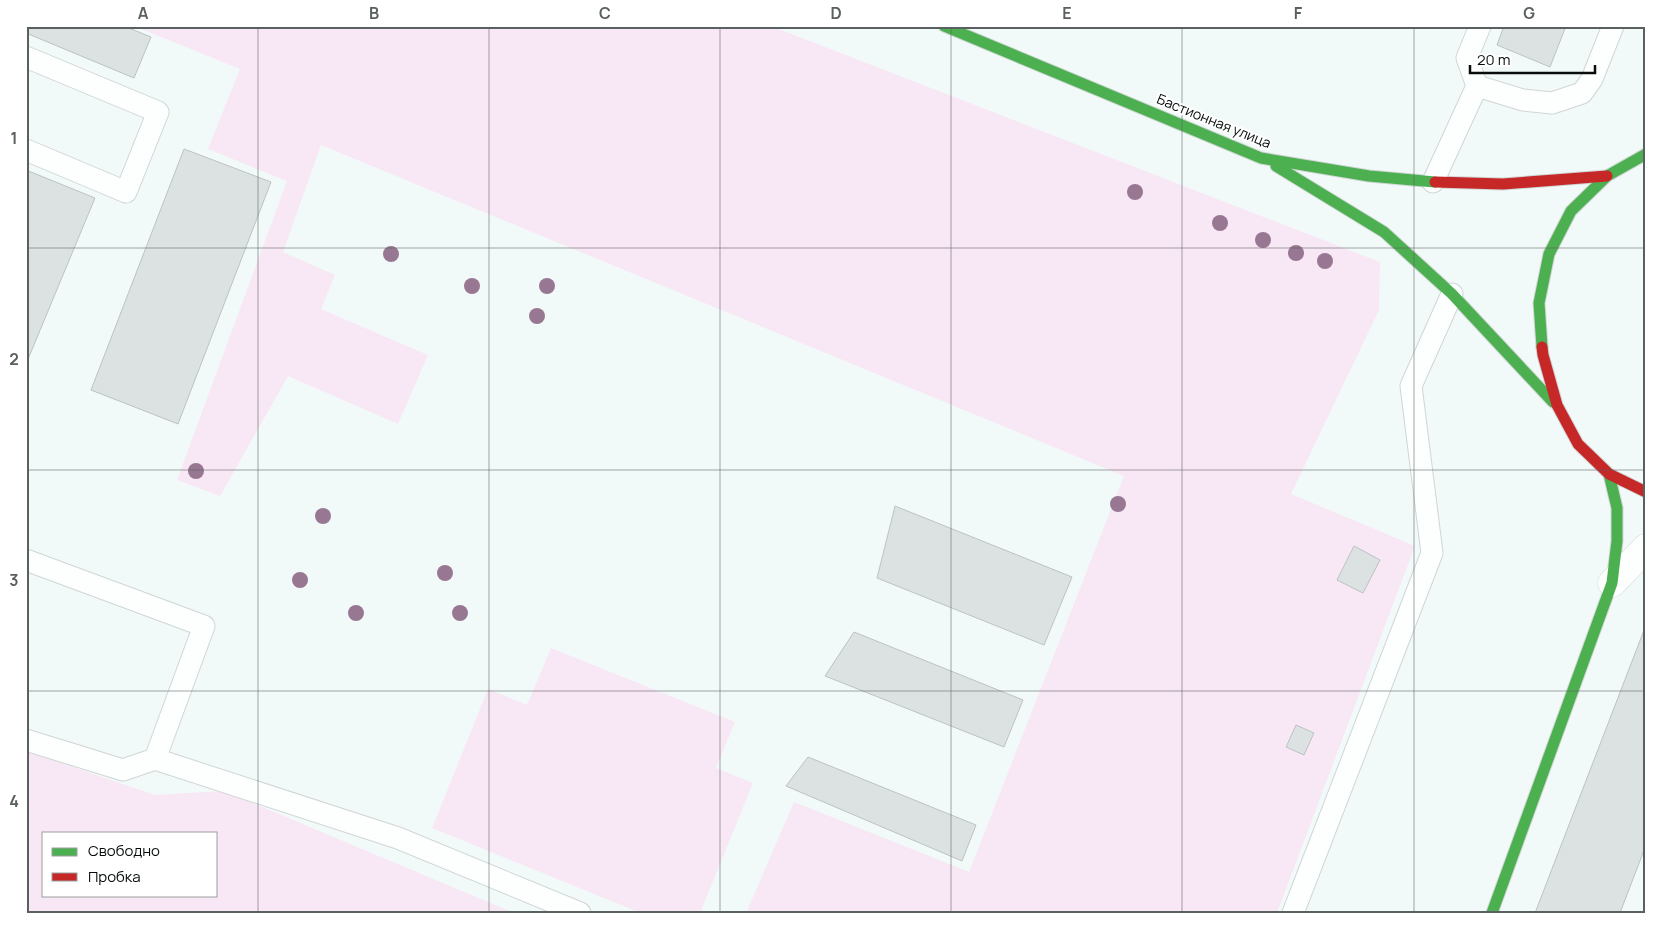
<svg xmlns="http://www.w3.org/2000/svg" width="1672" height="939" viewBox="0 0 1672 939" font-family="Manrope,sans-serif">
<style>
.green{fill:#f8e7f4;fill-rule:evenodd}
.building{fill:#dce2e1;stroke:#bcc2c1}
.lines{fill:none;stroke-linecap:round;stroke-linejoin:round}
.lane-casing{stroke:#d0d6d5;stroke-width:23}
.street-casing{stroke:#d0d6d5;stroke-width:29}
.fast-casing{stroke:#d0d6d5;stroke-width:13}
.jam-casing{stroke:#d0d6d5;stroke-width:13}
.lane{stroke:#fdfefe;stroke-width:21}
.street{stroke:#fdfefe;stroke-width:28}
.fast{stroke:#4caf50;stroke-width:11}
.jam{stroke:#c62828;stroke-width:11}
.tree{fill:#987793}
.grid{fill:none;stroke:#5a605f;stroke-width:1;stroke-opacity:0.55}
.labels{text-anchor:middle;stroke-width:4;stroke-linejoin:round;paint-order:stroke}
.street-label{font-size:14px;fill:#080d0c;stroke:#fff}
.neatline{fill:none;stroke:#5a605f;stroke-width:2}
.grid-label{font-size:16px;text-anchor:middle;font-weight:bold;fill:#5a605f}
</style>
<rect width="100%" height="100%" fill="#f2faf9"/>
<!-- green -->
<path class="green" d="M134,26H771L1380,262L1379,310L1291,494L1415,546L1277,913H746L794,802L969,872L1124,476L321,145L283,252L335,275L321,309L428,355L398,424L288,376L220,496L177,480L287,181L208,149L240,69Z
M551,648L735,722L716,768L753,783L700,913H641L432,828L488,689L527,705Z
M26,751L155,795L224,791L514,913H26ZM44,833H216V895H44Z"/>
<!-- building -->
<path class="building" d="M26,26H124L151,37L134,78L26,33Z
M1504,26H1566L1550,67L1497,45Z
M184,149L271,182L178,424L91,390Z
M26,170L95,198L26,364Z
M895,506L1072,577L1044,645L877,578Z
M1354,546L1380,560L1363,593L1337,580Z
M1646,625V845L1620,913H1535Z
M854,632L1023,700L1004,747L825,676Z
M1296,725L1314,733L1304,755L1286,747Z
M808,757L976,825L962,861L786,786Z"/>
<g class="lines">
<defs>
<path id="lane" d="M26,57L158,112L126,192L26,150
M1477,86L1523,100L1552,103L1582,93L1592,79L1613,26
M1433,182L1477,86L1467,58L1480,26
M26,560L204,626L155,759
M26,740L123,770L155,759L398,838L580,913
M1293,913L1432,553L1411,386L1452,294"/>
<path id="street" d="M1612,583L1646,548"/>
<path id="fast" d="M944,26L1261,158L1369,176L1435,182
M1276,166L1384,232L1452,294L1553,402
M1542,347L1539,303L1549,254L1571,211L1607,176L1646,154
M1492,913L1612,583L1617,541V508L1609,474"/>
<path id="jam" d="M1435,182L1503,184L1607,176
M1542,347L1543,355L1557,405L1578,444L1609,474L1646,492"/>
</defs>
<!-- lane casing -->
<use href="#lane" class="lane-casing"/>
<!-- street casing -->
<use href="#street" class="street-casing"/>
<!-- fast casing -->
<use href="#fast" class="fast-casing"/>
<!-- jam casing -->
<use href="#jam" class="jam-casing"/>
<!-- lane -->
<use href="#lane" class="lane"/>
<!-- street -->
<use href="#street" class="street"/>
<!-- fast -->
<use href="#fast" class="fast"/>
<!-- jam -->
<use href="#jam" class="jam"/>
</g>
<!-- trees -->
<g class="tree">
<circle cx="1135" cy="192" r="8"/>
<circle cx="1220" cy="223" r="8"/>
<circle cx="1263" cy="240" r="8"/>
<circle cx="1296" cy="253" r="8"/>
<circle cx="391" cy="254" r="8"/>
<circle cx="1325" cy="261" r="8"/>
<circle cx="472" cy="286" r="8"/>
<circle cx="547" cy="286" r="8"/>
<circle cx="537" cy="316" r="8"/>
<circle cx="196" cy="471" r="8"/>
<circle cx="1118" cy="504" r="8"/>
<circle cx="323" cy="516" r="8"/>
<circle cx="445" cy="573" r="8"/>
<circle cx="300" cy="580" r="8"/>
<circle cx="356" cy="613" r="8"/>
<circle cx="460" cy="613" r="8"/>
</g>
<!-- grid -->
<path class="grid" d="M258,26V913M489,26V913M720,26V913M951,26V913M1182,26V913M1414,26V913M26,248H1646M26,470H1646M26,691H1646"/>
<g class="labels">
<!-- street labels -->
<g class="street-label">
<text transform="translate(1214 121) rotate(22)" y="5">Бастионная улица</text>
</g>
</g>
<!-- border -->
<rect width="1672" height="939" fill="none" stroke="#ffffff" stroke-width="55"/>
<!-- legend -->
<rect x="42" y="832" width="175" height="65" fill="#ffffff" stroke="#9c9e9e"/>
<rect x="52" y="848" width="25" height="8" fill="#4caf50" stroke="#9c9e9e"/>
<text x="88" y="856" font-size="15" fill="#080d0c">Свободно</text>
<rect x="52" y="873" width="25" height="8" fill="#c62828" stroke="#9c9e9e"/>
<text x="88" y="882" font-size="15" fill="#080d0c">Пробка</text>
<!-- scale -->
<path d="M1470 65v8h125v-8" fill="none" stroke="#080d0c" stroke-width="2.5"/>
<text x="1477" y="65" font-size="15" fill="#080d0c" stroke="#ffffff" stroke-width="4" paint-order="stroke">20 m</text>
<rect x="28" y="28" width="1616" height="884" class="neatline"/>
<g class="grid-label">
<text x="143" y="19">A</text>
<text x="374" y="19">B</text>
<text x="605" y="19">C</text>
<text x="836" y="19">D</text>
<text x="1067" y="19">E</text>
<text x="1298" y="19">F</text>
<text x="1529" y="19">G</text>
<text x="14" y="144">1</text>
<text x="14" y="365">2</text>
<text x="14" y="586">3</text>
<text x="14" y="807">4</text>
</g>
</svg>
